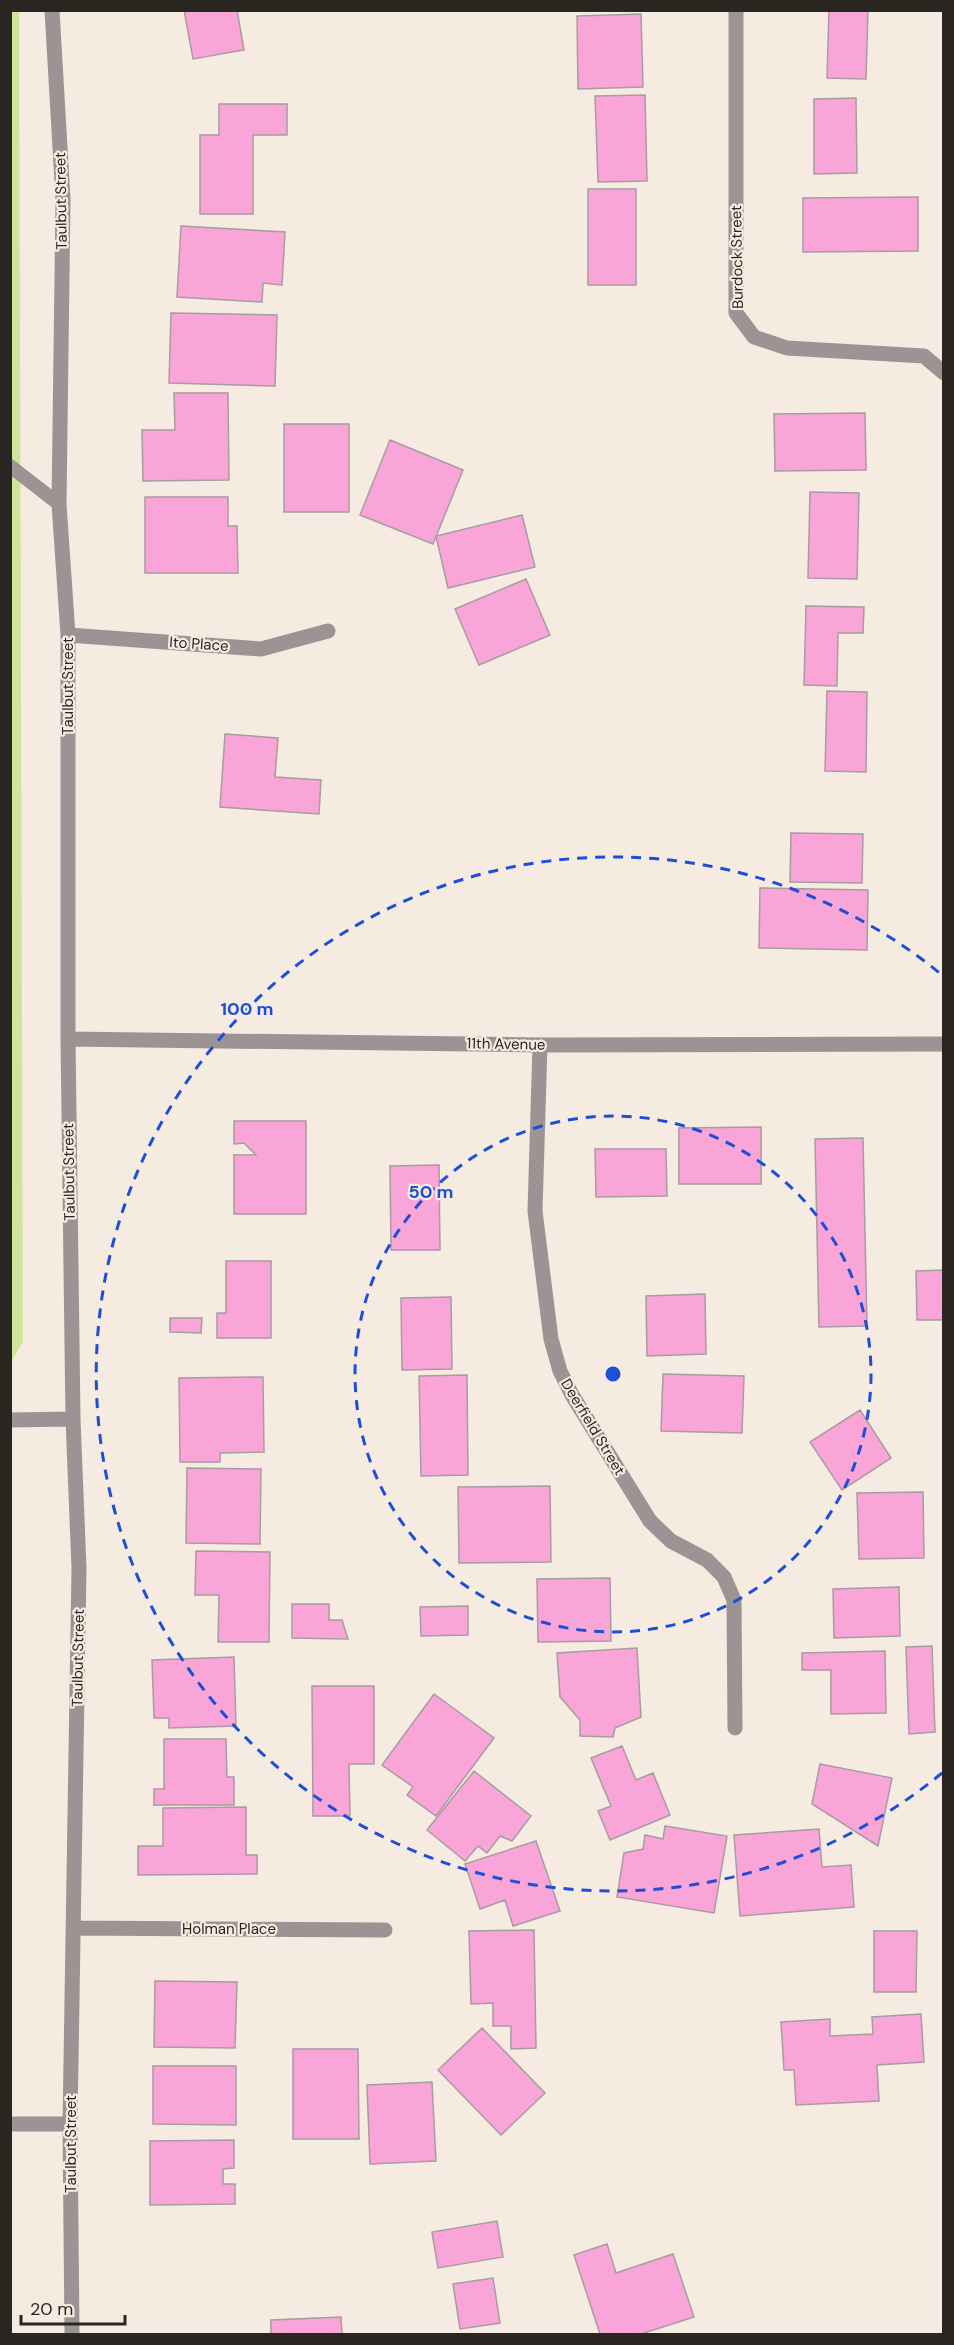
<svg xmlns="http://www.w3.org/2000/svg" width="954" height="2345" viewBox="0 0 954 2345" font-family="'DM Sans',sans-serif">
<style>
.green{fill:#d0e59b}
.building{fill:#f9a5d8;stroke:#a89ba2;stroke-width:1.5}
.lines{fill:none;stroke-linecap:round;stroke-linejoin:round}
.service{stroke:#9c9494;stroke-width:14}
.minor{stroke:#9c9494;stroke-width:15}
.ring{fill:none;stroke:#1d4ed8;stroke-width:3;stroke-dasharray:10 8}
.labels{text-anchor:middle;stroke-width:4.5;stroke-linejoin:round;paint-order:stroke}
.street-label{font-size:15px;fill:#292520;stroke:#f6ebe0}
.centre{fill:#1d4ed8;stroke:#f6ebe0;stroke-width:3}
.ring-label{font-size:18px;text-anchor:middle;font-weight:bold;fill:#1d4ed8;stroke:#f6ebe0;stroke-width:4.5;stroke-linejoin:round;paint-order:stroke}
</style>
<rect width="100%" height="100%" fill="#f6ebe0"/>
<!-- green -->
<path class="green" d="M19,10L23,1342L11,1362L10,11Z"/>
<!-- building -->
<path class="building" d="M184,10H237L244,50L193,59Z
M829,10H868L866,79L827,78Z
M641,14L643,87L578,89L577,16Z
M645,95L647,181L598,182L595,96Z
M856,98L857,173L814,174V99Z
M219,104H287V135H253V214H200V135H219Z
M588,189H636V285H588Z
M918,197V251L803,252V198Z
M181,226L285,232L282,285L263,283L262,302L177,297Z
M171,313L277,315L275,386L169,383Z
M174,393H228L229,480L143,481L142,430H175Z
M865,413L866,470L775,471L774,414Z
M284,424H349V512H284Z
M390,440L463,470L433,544L360,515Z
M810,492L859,493L857,579L808,578Z
M145,497H228V526H237L238,573H145Z
M522,515L535,567L448,588L436,536Z
M526,579L550,635L479,665L455,609Z
M806,606L864,607L863,633H838L837,686L804,685Z
M827,691L867,692L866,772L825,771Z
M225,734L278,738L275,777L321,780L319,814L220,807Z
M791,833L863,834L862,883L790,882Z
M760,888L868,890L867,950L759,948Z
M234,1121H306V1214H234V1155H256L244,1143L234,1144Z
M761,1127V1184H679V1128Z
M863,1138L867,1326L819,1327L815,1139Z
M595,1149H666L667,1196L596,1197Z
M439,1165L440,1250H391L390,1166Z
M226,1261H271V1338H217V1313H226Z
M944,1270V1320H917L916,1271Z
M705,1294L706,1354L647,1356L646,1296Z
M451,1297L452,1369L402,1370L401,1298Z
M170,1318H202L201,1333L170,1332Z
M663,1374L744,1376L742,1433L661,1431Z
M467,1375L468,1475L421,1476L419,1376Z
M263,1377L264,1452L220,1453V1462H180L179,1378Z
M860,1410L891,1458L842,1490L810,1442Z
M187,1468L261,1469L260,1544L186,1543Z
M550,1486L551,1562L459,1563L458,1487Z
M923,1492L924,1558L859,1559L857,1493Z
M196,1551L270,1552L269,1642H218L219,1595H195Z
M610,1578L611,1641L538,1642L537,1579Z
M899,1587L900,1636L834,1638L833,1589Z
M292,1604H329V1620H342L348,1639L292,1638Z
M468,1606V1635L421,1636L420,1607Z
M932,1646L935,1732L909,1734L906,1647Z
M637,1648L641,1717L615,1728L613,1737L580,1736V1720L560,1697L557,1653Z
M885,1651L886,1713L831,1714V1670H802V1653Z
M234,1657L236,1726L169,1728V1718H154L152,1660Z
M312,1686H374V1764H349L350,1816H313Z
M434,1694L494,1738L436,1816L407,1795L413,1787L382,1765Z
M164,1739H226L227,1777H234V1805H154V1789H164Z
M622,1746L636,1780L653,1773L670,1815L610,1840L598,1811L611,1806L591,1758Z
M820,1764L892,1778L878,1846L812,1804Z
M474,1771L531,1816L512,1841L500,1836L487,1853L478,1846L465,1861L427,1830Z
M246,1807V1855H257V1874L138,1875V1846H163V1808Z
M665,1826L727,1836L714,1913L617,1897L624,1853L643,1849L645,1835L663,1839Z
M819,1829L822,1867L851,1865L854,1907L740,1916L734,1835Z
M536,1841L560,1911L513,1926L505,1900L480,1909L465,1864Z
M534,1930L536,2048L511,2049V2026H493V2003L471,2004L469,1931Z
M874,1931H917L916,1992H874Z
M155,1981L237,1982L235,2048L154,2047Z
M921,2014L924,2062L877,2065L879,2101L796,2105L794,2070H784L781,2022L830,2019V2036L873,2034L872,2017Z
M482,2028L545,2093L501,2135L438,2070Z
M293,2049H358L359,2139H293Z
M153,2066H236V2125L153,2124Z
M432,2082L436,2161L370,2164L367,2085Z
M234,2140V2168L223,2169V2184H235V2204L150,2205V2141Z
M497,2221L503,2257L438,2268L432,2232Z
M607,2244L616,2273L673,2254L694,2317L641,2334H600L574,2255Z
M493,2278L500,2323L460,2329L453,2284Z
M341,2317L342,2334H271V2320Z"/>
<g class="lines">
<!-- service -->
<path class="service" d="M10,466L59,504"/>
<!-- minor -->
<path class="minor" d="M52,10L63,199L59,504L68,635V1039L73,1419L79,1568L70,2124L72,2334
M736,10V313L754,337L787,348L924,356L944,373
M68,635L261,649L328,631
M68,1039L540,1045L944,1044
M540,1045L535,1211L551,1339L560,1371L572,1395L650,1521L671,1541L707,1560L724,1577L734,1600L735,1728
M10,1420L73,1419
M73,1928L385,1930
M10,2124H70"/>
</g>
<!-- distance rings -->
<g class="ring">
<circle cx="613" cy="1374" r="258"/>
<path d="M942 1773A517 517 0 1 1 942 975"/>
</g>
<g class="labels">
<!-- street labels -->
<g class="street-label">
<text transform="translate(61 201) rotate(-91)" y="5">Taulbut Street</text>
<text transform="translate(737 257) rotate(-91)" y="5">Burdock Street</text>
<text transform="translate(199 644) rotate(4)" y="5">Ito Place</text>
<text transform="translate(68 686) rotate(-90)" y="5">Taulbut Street</text>
<text transform="translate(506 1044) rotate(1)" y="5">11th Avenue</text>
<text transform="translate(69 1172) rotate(-91)" y="5">Taulbut Street</text>
<text transform="translate(593 1427) rotate(59)" y="5">Deerfield Street</text>
<text transform="translate(78 1658) rotate(-89)" y="5">Taulbut Street</text>
<text x="229" y="1934">Holman Place</text>
<text transform="translate(71 2144) rotate(-90)" y="5">Taulbut Street</text>
</g>
</g>
<circle cx="613" cy="1374" r="9" class="centre"/>
<g class="ring-label">
<text x="247" y="1015">100 m</text>
<text x="431" y="1198">50 m</text>
</g>
<!-- border -->
<rect width="954" height="2345" fill="none" stroke="#292520" stroke-width="24"/>
<!-- scale -->
<path d="M21 2315v9h104v-9" fill="none" stroke="#292520" stroke-width="3"/>
<text x="30" y="2315" font-size="18" fill="#292520" stroke="#f6ebe0" stroke-width="4.5" paint-order="stroke">20 m</text>
</svg>
